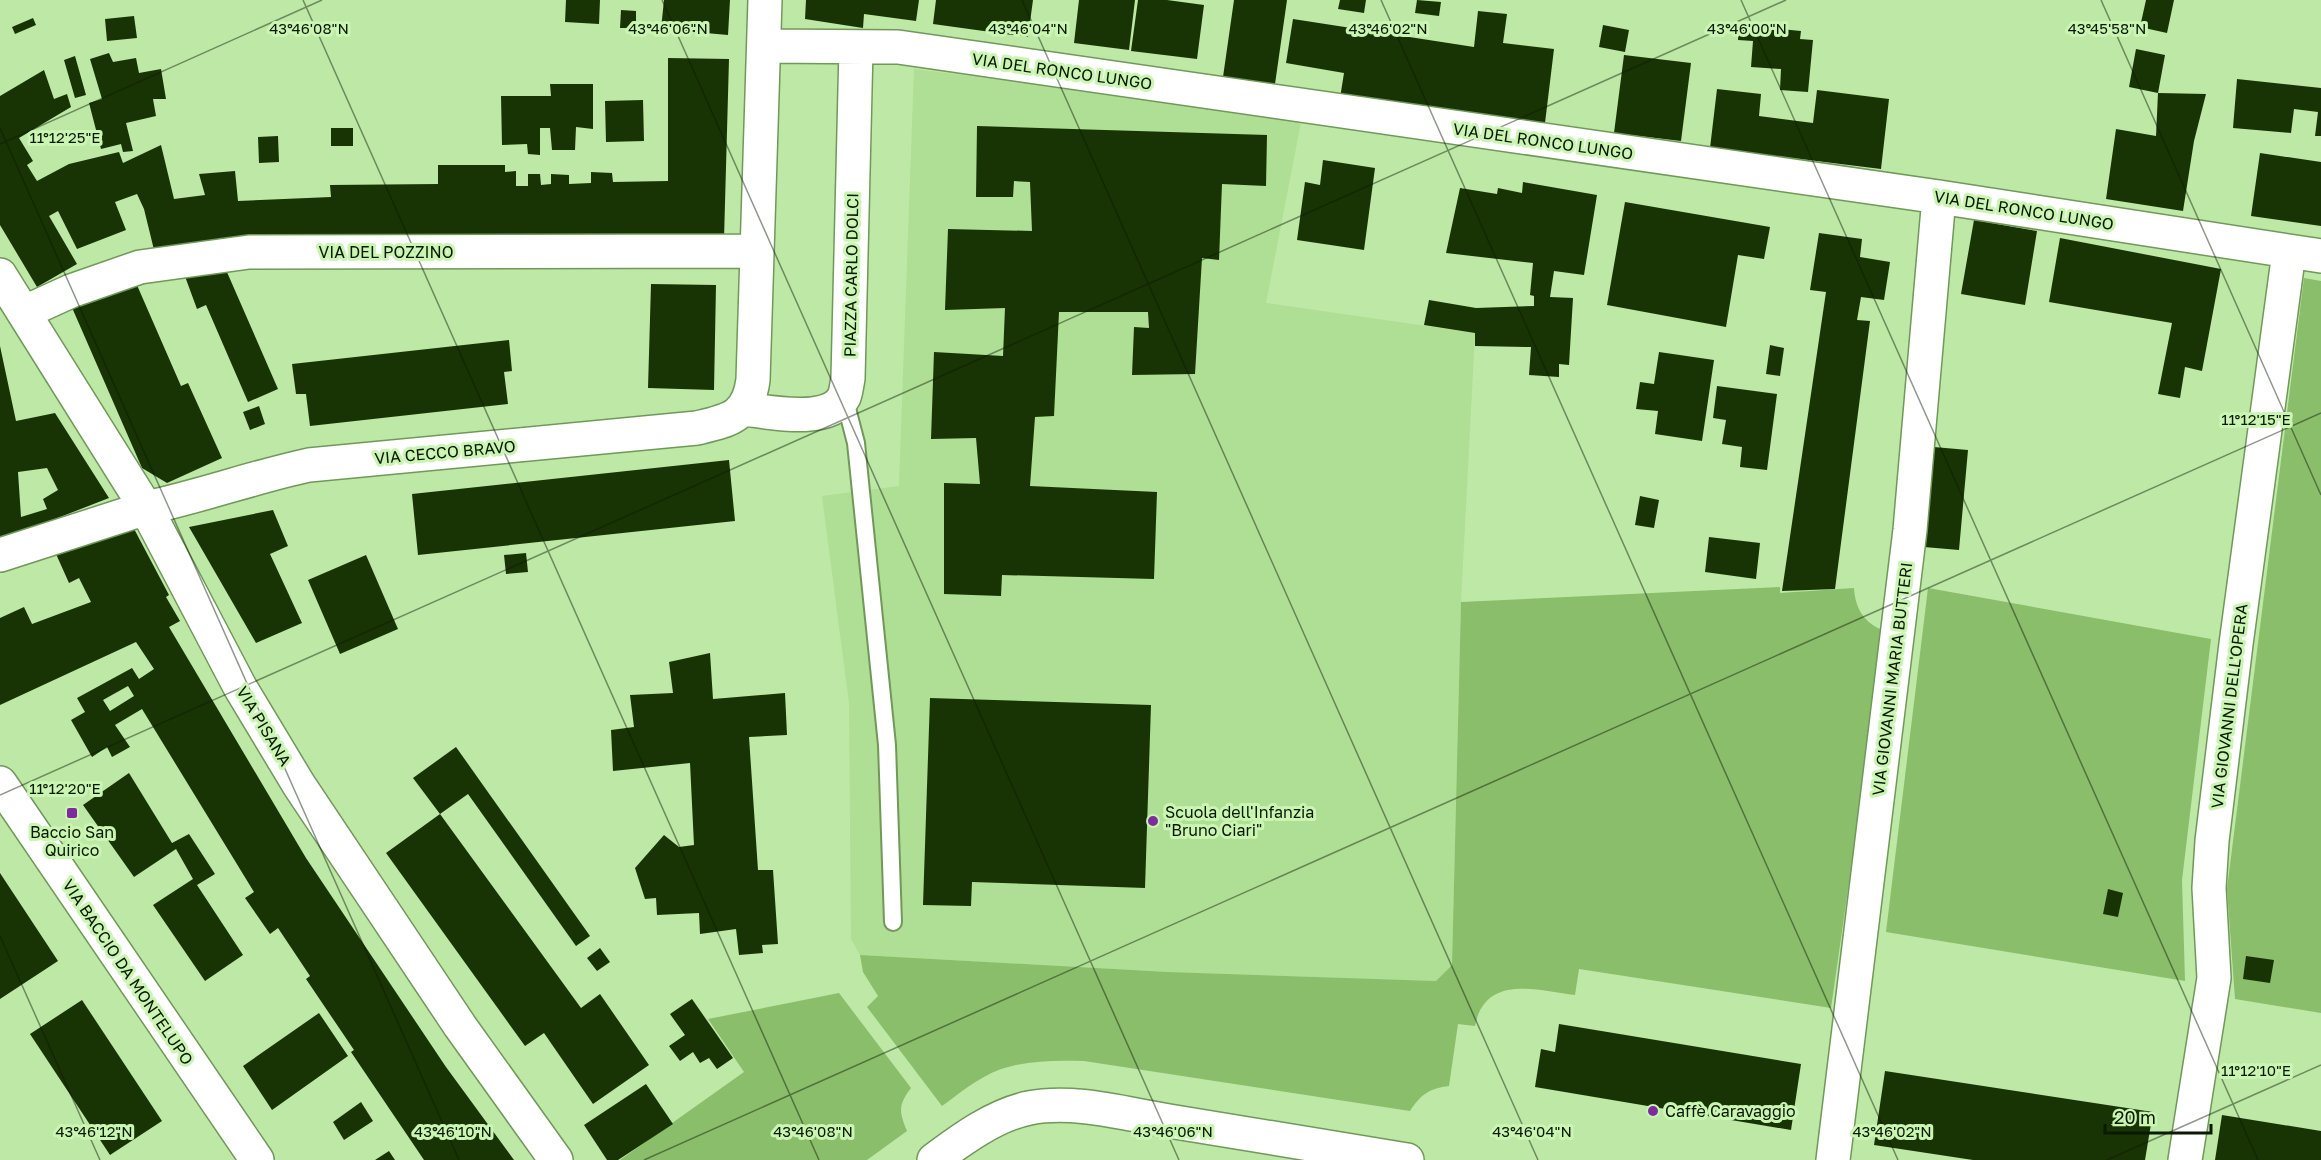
<svg xmlns="http://www.w3.org/2000/svg" width="2321" height="1160" viewBox="0 0 2321 1160" font-family="'Golos Text',sans-serif">
<style>
.built{fill:#afde95}
.green{fill:#8abe6b}
.building{fill:#193404;fill-rule:evenodd}
.lines{fill:none;stroke-linecap:round;stroke-linejoin:round}
.lane-casing{stroke:#71985a;stroke-width:20}
.street-casing{stroke:#71985a;stroke-width:36}
.secondary-casing{stroke:#71985a;stroke-width:36}
.lane{stroke:#fff;stroke-width:16}
.street{stroke:#fff;stroke-width:33}
.secondary{stroke:#fff;stroke-width:33}
.ticks{fill:none;stroke:#0a1902;stroke-width:1.5;stroke-opacity:0.45}
.poi-dot{fill:#7c2c9c;stroke:#caf5b2;stroke-width:2}
.labels{text-anchor:middle;stroke-width:6;stroke-linejoin:round;paint-order:stroke}
.street-label{font-size:16px;fill:#0a1902;stroke:#caf5b2}
.poi-label{font-size:16px;fill:#0a1902;stroke:#caf5b2;text-anchor:start}
.ticks-label{font-size:15px;text-anchor:middle;fill:#0a1902;stroke:#caf5b2;stroke-width:6;stroke-linejoin:round;paint-order:stroke}
</style>
<rect width="100%" height="100%" fill="#bde8a6"/>
<!-- built -->
<path class="built" d="M914,69L1302,117L1266,303L1475,333L1461,602L1452,965L1436,981L1168,972L860,955L851,939L849,703L822,496L899,486Z"/>
<!-- green -->
<path class="green" d="M2304,278L2321,281V1013L2235,999L2227,889Z
M1780,587V593L1854,588C1855,609 1865,624 1885,631L1831,1008L1579,969L1575,995C1536,990 1485,974 1475,1026L1458,1024L1449,1086C1430,1088 1420,1095 1410,1111L1084,1061C1051,1060 1013,1060 984,1077C969,1085 956,1096 942,1106L867,1007L878,996L863,972L860,955L1168,972L1436,981L1452,965L1461,602Z
M1928,588L2211,639L2182,880L2185,981L1886,932Z
M839,993L911,1088C898,1105 899,1112 907,1131L867,1160H620L744,1072L708,1019Z"/>
<!-- building -->
<path class="building" d="M566,0H600L599,24L565,22Z
M664,0H730L728,35L661,29Z
M806,0H919L916,21L864,14L863,28L805,19Z
M936,0H1033L1028,37L933,24Z
M1079,0H1135L1129,50L1074,43Z
M1138,0H1167L1204,5L1197,59L1131,51Z
M1234,0H1287L1275,84L1223,77Z
M1340,0H1366L1364,13L1338,9Z
M1417,0L1441,2L1439,16L1415,13Z
M2146,0H2174L2167,33L2140,27Z
M621,10L636,11V28H620Z
M1478,11L1507,14L1503,43L1554,49L1545,123L1340,98L1344,73L1286,63L1293,19L1474,47Z
M134,16L137,38L107,41L105,19Z
M33,18L36,25L15,34L12,27Z
M1603,25L1629,30L1625,52L1599,47Z
M1739,25L1801,31L1800,39L1813,40L1808,92L1780,90L1781,69L1751,67L1753,41L1738,40Z
M2136,49L2165,55L2158,93L2206,94L2194,141L2183,211L2106,199L2116,129L2156,136L2158,93L2129,87Z
M109,53L113,62L136,58L139,73L161,69L166,99H153L156,116L126,123L133,151L123,152L121,144L101,149L89,103L102,99L90,59Z
M1624,55L1691,63L1681,141L1614,133Z
M75,56L86,95L75,98L64,60Z
M668,58L729,59L724,239L156,258L144,209L137,194L115,202L126,230L77,249L58,211L49,216L77,264L37,287L0,225V96L44,70L54,99L67,94L71,107L19,138L33,161L27,165L37,181L69,164L119,152L123,163L161,145L174,199L205,195L199,174L235,171L238,201L331,197L330,185L438,184V165H505V172L516,171V186H528V174H540L541,185L551,184V174L569,175V184L591,183V172L612,173L613,182L668,181Z
M2237,79L2321,88V136H2315L2318,112L2294,109L2291,133L2233,128Z
M550,84H593V129L576,127L575,150H552L550,128H540V155L528,154L527,144L502,145L501,96H551Z
M1717,89L1761,94L1759,116L1813,123L1817,90L1889,99L1881,169L1710,148Z
M643,100L644,141L606,142L605,101Z
M977,126L1267,135L1266,186L1222,184L1219,260L1202,258L1195,374L1132,375L1134,327L1149,328L1148,312H1059L1054,416L1035,417L1030,486L1157,492L1154,579L1002,575L1001,596L944,594V483L980,484L976,438L931,439L934,352L1003,356L1005,308L945,310L948,229L1032,231L1030,182L1014,181L1013,197H976Z
M331,128H353V146H331Z
M278,136L279,162L259,163L258,137Z
M2260,153L2321,162V226L2251,216Z
M1323,160L1375,168L1364,250L1297,240L1305,182L1320,185Z
M1523,182L1597,195L1584,275L1554,271L1550,297L1573,298L1569,365L1559,364V377L1529,375L1531,347L1475,346V333L1424,325L1429,300L1476,308L1534,306V296L1530,295L1533,263L1446,253L1460,188L1497,194L1498,188L1522,193Z
M1625,202L1770,227L1764,259L1738,255L1726,327L1607,305Z
M1974,220L2037,231L2025,305L1961,294Z
M1819,233L1862,239L1860,257L1890,262L1884,300L1861,297L1857,320L1870,321L1835,589L1782,591L1826,292L1810,290Z
M2060,238L2221,269L2202,371L2185,367L2180,398L2158,394L2172,323L2049,302Z
M223,263L278,389L248,402L206,305L197,309L183,271Z
M133,276L181,386L188,383L222,458L167,483L142,468L70,303Z
M651,284L716,285L714,390L648,388Z
M509,340L512,371L504,372L508,404L310,426L306,394H296L292,364Z
M1770,345L1784,348L1780,376L1766,374Z
M0,346L16,421L55,413L109,498L19,533L0,538ZM47,468L58,490L43,499L47,509L21,517L18,472Z
M1659,352L1714,360L1702,441L1655,434L1658,411L1636,409L1640,382L1654,384Z
M1717,386L1777,394L1767,470L1740,467L1742,447L1722,444L1726,420L1713,418Z
M259,406L265,424L250,430L243,412Z
M1934,447L1968,450L1959,550L1924,547Z
M729,460L735,521L418,555L412,494Z
M1640,496L1659,500L1654,528L1635,525Z
M273,510L288,546L270,554L302,623L256,643L189,527Z
M132,525L169,595L166,597L180,621L169,627L306,858L446,1067L514,1160H424L351,1052L354,1050L306,979L310,976L278,928L270,934L245,898L254,892L142,709L115,725L130,747L112,757L107,747L92,757L71,720L85,712L77,698L132,668L139,679L154,669L136,642L0,705V618L24,607L32,624L91,602L79,578L69,583L56,554ZM128,686L134,696L110,711L103,700Z
M1709,537L1760,543L1756,579L1705,572Z
M526,553L528,572L506,574L504,555Z
M366,555L398,629L340,654L308,580Z
M710,653L713,699L785,693L787,735L749,737L758,870H773L778,944L762,945L763,953L739,955L736,929L700,934L699,913L657,915L656,898L645,899L635,868L664,835L679,847L694,845L690,763L613,771L611,730L634,727L630,695L673,693L669,662Z
M930,698L1151,705L1145,888L972,882L971,906L923,905Z
M456,747L590,936L576,946L468,794L440,814L413,778Z
M129,773L172,843L189,834L215,874L197,885L243,955L205,981L153,905L193,879L176,849L134,877L83,805Z
M440,814L581,1008L600,994L649,1065L593,1104L544,1033L525,1046L386,853Z
M0,873L58,961L0,999Z
M2108,889L2123,893L2118,917L2103,914Z
M600,948L610,962L597,971L587,958Z
M2246,956L2274,960L2270,983L2243,979Z
M692,999L733,1058L717,1069L709,1058L700,1063L693,1052L680,1061L669,1046L685,1035L670,1014Z
M82,1000L162,1121L110,1155L30,1034Z
M319,1013L348,1056L272,1110L243,1066Z
M1559,1024L1801,1064L1791,1130L1535,1087L1541,1049L1555,1052Z
M1885,1071L2153,1112L2145,1160H1973L1874,1145Z
M646,1084L673,1124L618,1160H607L584,1125Z
M361,1102L373,1121L344,1140L333,1122Z
M2222,1115L2321,1131V1160H2215Z
M389,1151L395,1160H375Z"/>
<g class="lines">
<defs>
<path id="lane" d="M844,397L856,443L887,745L893,922"/>
<path id="street" d="M764,46L898,47L1939,197L2321,256
M0,275L146,508L240,687L299,785L460,1026L556,1160
M25,312L71,291L140,267L249,252L757,251
M744,409C769,412 829,425 844,397C846,392 847,384 848,378L856,48
M0,555L146,508C201,496 254,477 309,465L697,428C730,420 748,417 753,380L765,0
M934,1160C962,1139 995,1115 1029,1108C1074,1099 1125,1114 1169,1121C1249,1134 1328,1147 1407,1160
M1833,1160L1910,530L1939,197
M2185,1160L2214,978L2209,888L2212,841L2236,644L2289,252"/>
<path id="secondary" d="M0,783L257,1160"/>
</defs>
<!-- lane casing -->
<use href="#lane" class="lane-casing"/>
<!-- street casing -->
<use href="#street" class="street-casing"/>
<!-- secondary casing -->
<use href="#secondary" class="secondary-casing"/>
<!-- lane -->
<use href="#lane" class="lane"/>
<!-- street -->
<use href="#street" class="street"/>
<!-- secondary -->
<use href="#secondary" class="secondary"/>
</g>
<!-- ticks -->
<path class="ticks" d="M303,0L819,1160M662,0L1179,1160M1022,0L1538,1160M1381,0L1898,1160M1741,0L2258,1160M2101,0L2321,495M0,128L459,1160M0,144L322,0M0,795L1786,0M0,936L100,1160M644,1160L2321,413M2107,1160L2321,1065"/>
<!-- markers -->
<g class="poi-dot">
<rect x="66" y="807" width="12" height="12" rx="3"/>
<circle cx="1153" cy="821" r="6"/>
<circle cx="1653" cy="1111" r="6"/>
</g>
<g class="labels">
<!-- street labels -->
<g class="street-label">
<text transform="translate(1062 71) rotate(8)" y="6">VIA DEL RONCO LUNGO</text>
<text transform="translate(1543 141) rotate(8)" y="6">VIA DEL RONCO LUNGO</text>
<text transform="translate(2024 210) rotate(9)" y="6">VIA DEL RONCO LUNGO</text>
<text x="386" y="258">VIA DEL POZZINO</text>
<text transform="translate(851 275) rotate(-89)" y="6">PIAZZA CARLO DOLCI</text>
<text transform="translate(445 452) rotate(-5)" y="6">VIA CECCO BRAVO</text>
<text transform="translate(1892 679) rotate(-83)" y="6">VIA GIOVANNI MARIA BUTTERI</text>
<text transform="translate(2229 706) rotate(-83)" y="6">VIA GIOVANNI DELL'OPERA</text>
<text transform="translate(264 726) rotate(59)" y="6">VIA PISANA</text>
<text transform="translate(128 972) rotate(56)" y="6">VIA BACCIO DA MONTELUPO</text>
</g>
<!-- poi labels -->
<g class="poi-label">
<text x="1165" y="818">Scuola dell'Infanzia<tspan x="1165" dy="18">"Bruno Ciari"</tspan></text>
<text x="72" y="838" text-anchor="middle">Baccio San<tspan x="72" dy="18">Quirico</tspan></text>
<text x="1665" y="1117">Caffè Caravaggio</text>
</g>
</g>
<g class="ticks-label">
<text x="309" y="34">43°46'08"N</text>
<text x="668" y="34">43°46'06"N</text>
<text x="1028" y="34">43°46'04"N</text>
<text x="1388" y="34">43°46'02"N</text>
<text x="1747" y="34">43°46'00"N</text>
<text x="2107" y="34">43°45'58"N</text>
<text x="65" y="143">11°12'25"E</text>
<text x="2256" y="425">11°12'15"E</text>
<text x="65" y="794">11°12'20"E</text>
<text x="2256" y="1076">11°12'10"E</text>
<text x="94" y="1137">43°46'12"N</text>
<text x="453" y="1137">43°46'10"N</text>
<text x="813" y="1137">43°46'08"N</text>
<text x="1173" y="1137">43°46'06"N</text>
<text x="1532" y="1137">43°46'04"N</text>
<text x="1892" y="1137">43°46'02"N</text>
</g>
<!-- scale -->
<path d="M2105 1124v9h106v-9" fill="none" stroke="#0a1902" stroke-width="3"/>
<text x="2114" y="1124" font-size="18" fill="#0a1902" stroke="#caf5b2" stroke-width="4.5" paint-order="stroke">20 m</text>
</svg>
